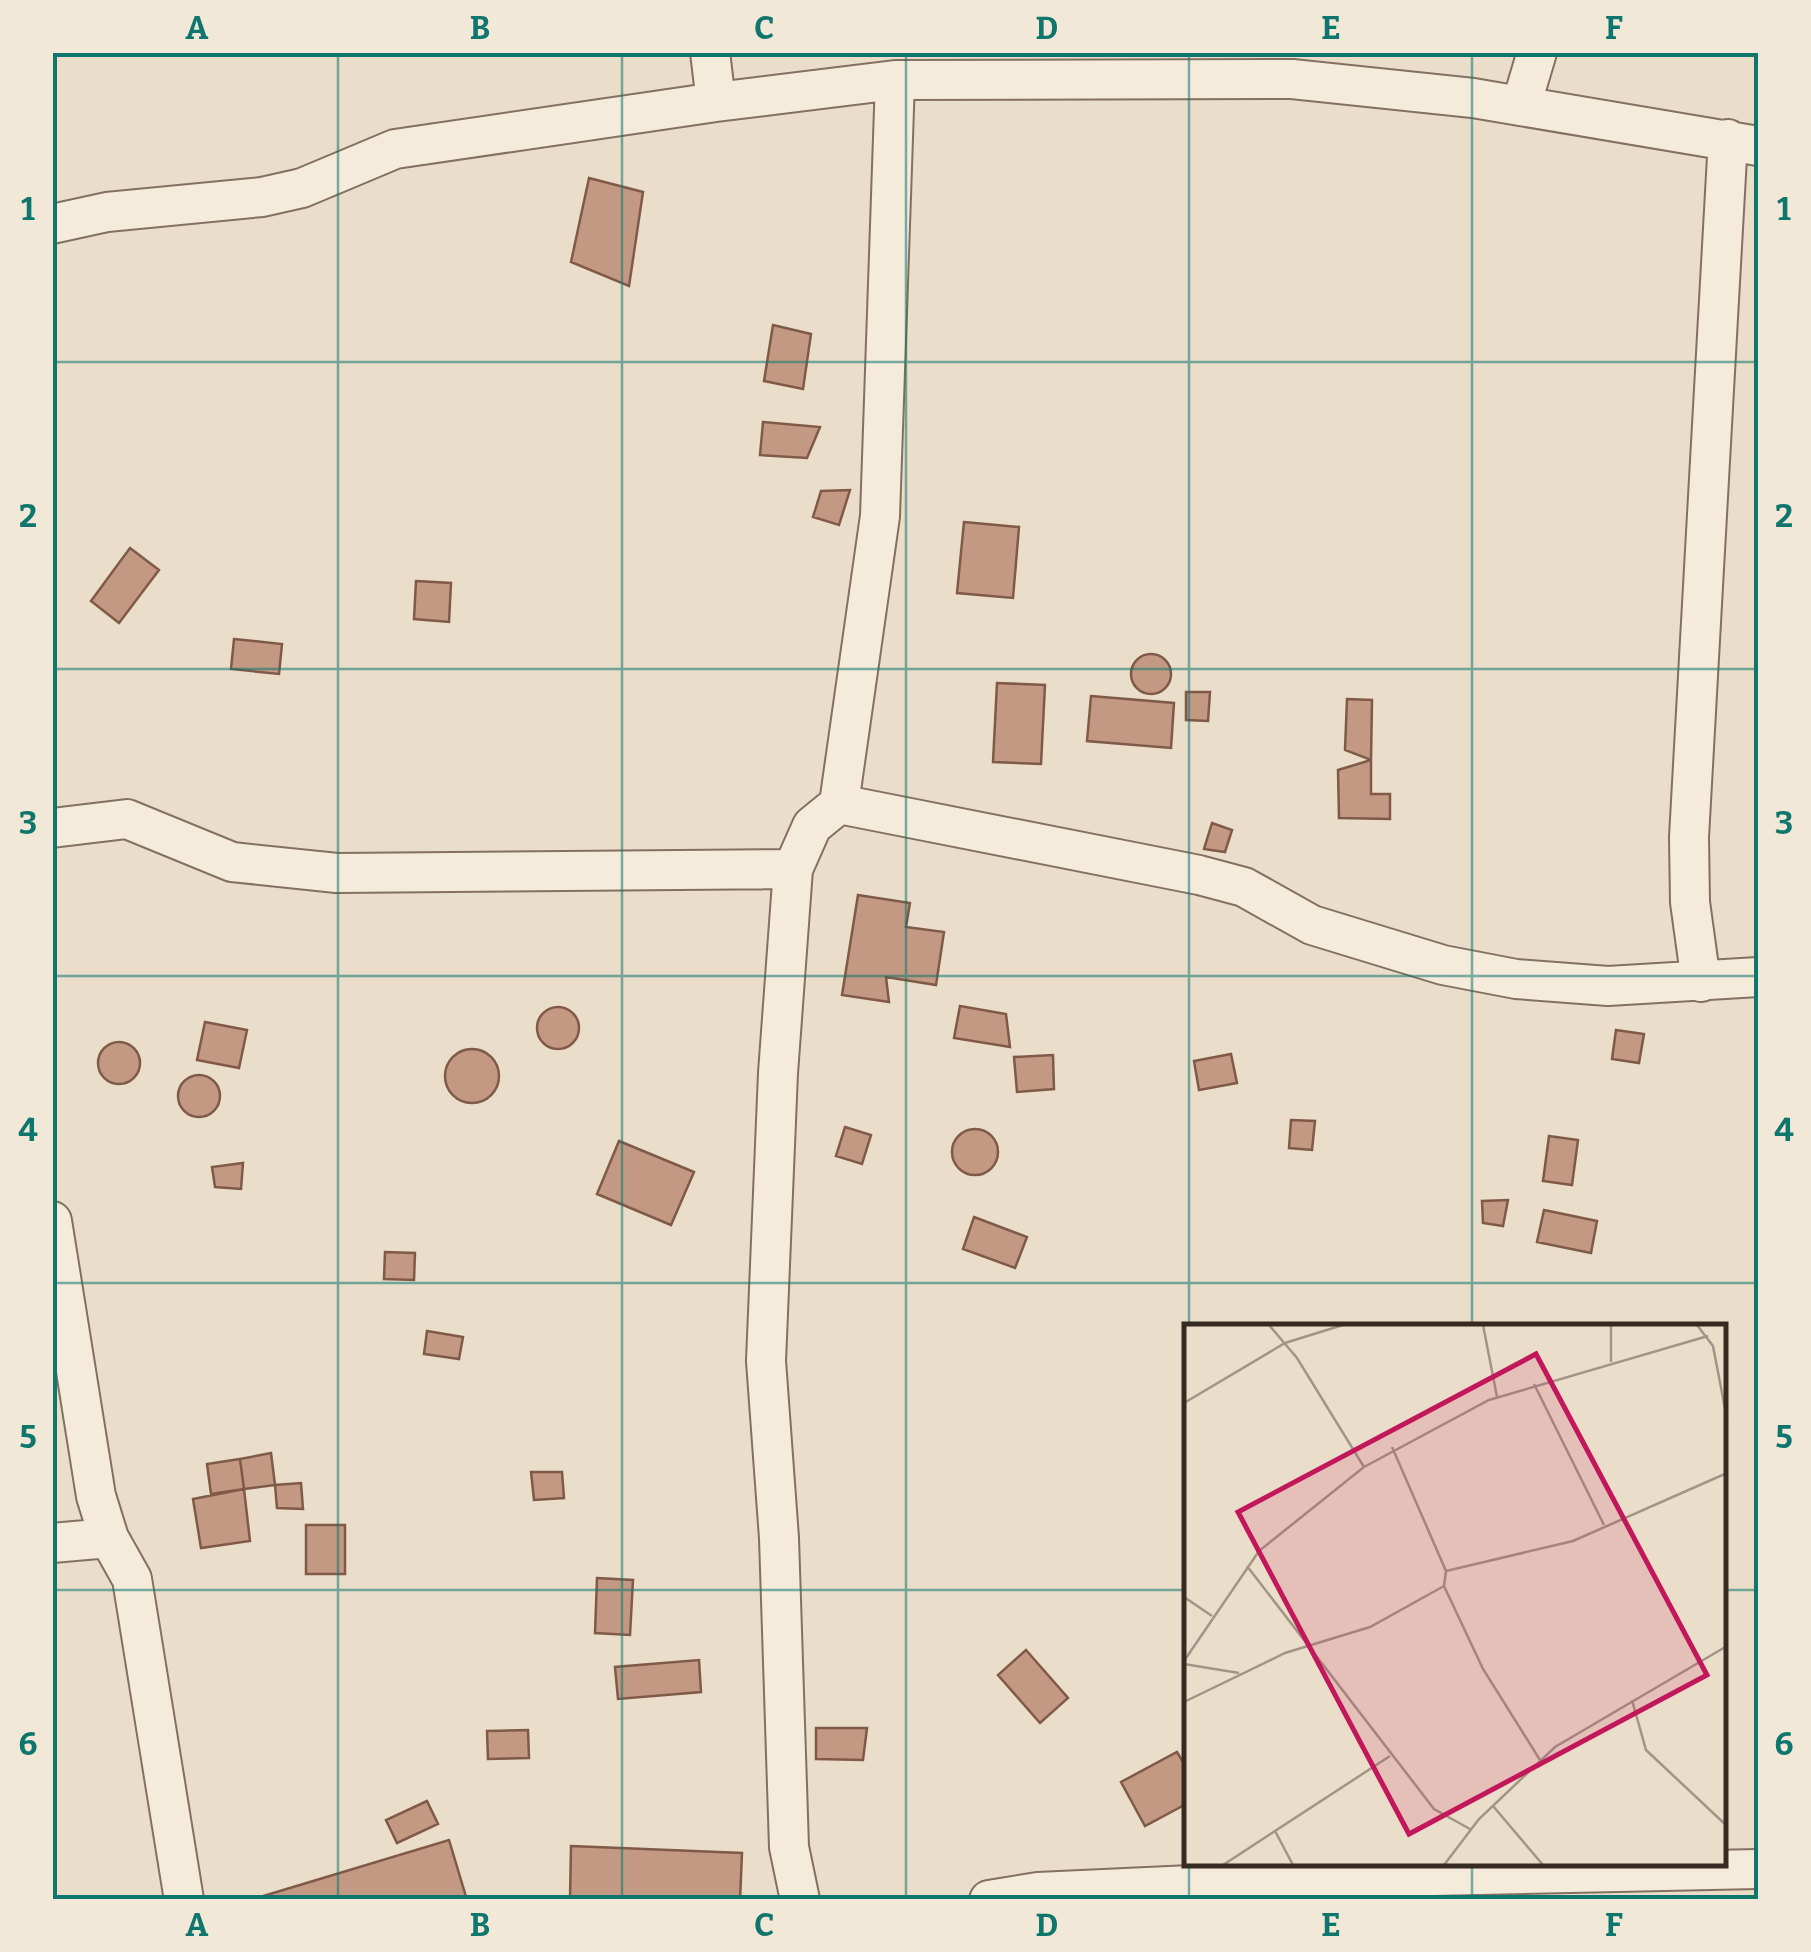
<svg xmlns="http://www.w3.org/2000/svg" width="1811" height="1952" viewBox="0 0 1811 1952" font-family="Bitter,serif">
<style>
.building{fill:#c39983;stroke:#805a48;stroke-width:2.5}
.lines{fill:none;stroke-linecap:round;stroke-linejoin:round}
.street-casing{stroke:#847060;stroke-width:42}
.street{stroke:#f5ebdb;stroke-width:38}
.grid{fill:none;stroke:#0f766e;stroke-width:2.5;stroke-opacity:0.55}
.inset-road{fill:none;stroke:#a29586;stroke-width:2.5}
.view{fill:#c2185b;fill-opacity:0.15;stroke:#c2185b;stroke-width:5}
.inset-edge{fill:none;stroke:#362a21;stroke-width:5}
.neatline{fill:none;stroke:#0f766e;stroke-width:4}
.grid-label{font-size:32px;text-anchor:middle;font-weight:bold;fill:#0f766e}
</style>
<rect width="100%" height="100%" fill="#eaddc9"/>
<!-- building -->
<path class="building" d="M589,178L643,192L629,286L571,262Z
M773,325L811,334L803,389L764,381Z
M763,422L820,427L807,458L760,455Z
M850,490L839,525L813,517L821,491Z
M964,522L1019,527L1013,598L957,593Z
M130,548L159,570L119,623L91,601Z
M416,581L451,583L449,622L414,619Z
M234,639L282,644L279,674L231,669Z
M1131 674a20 20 0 1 1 40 0a20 20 0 1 1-40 0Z
M997,683L1045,685L1041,764L993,762Z
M1186,692H1210L1208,721L1186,720Z
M1091,696L1174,703L1171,748L1087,741Z
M1347,699L1372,700L1371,760L1345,750Z
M1371,760V794H1390V819L1339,818L1338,770Z
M1212,823L1232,830L1225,852L1204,849Z
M858,895L910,903L906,927L944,932L936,985L886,977L889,1002L842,995Z
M960,1006L1006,1014L1010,1047L954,1038Z
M537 1028a21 21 0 1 1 42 0a21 21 0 1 1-42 0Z
M205,1022L247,1030L239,1068L197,1060Z
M1616,1030L1644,1034L1639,1063L1612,1059Z
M98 1063a21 21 0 1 1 42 0a21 21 0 1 1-42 0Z
M445 1076a27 27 0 1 1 54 0a27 27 0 1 1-54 0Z
M1231,1054L1237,1083L1199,1090L1194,1061Z
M1053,1055L1054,1089L1017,1092L1014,1057Z
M178 1096a21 21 0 1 1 42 0a21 21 0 1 1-42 0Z
M1291,1120L1315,1121L1312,1150L1289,1148Z
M845,1127L871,1135L862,1164L836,1156Z
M952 1152a23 23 0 1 1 46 0a23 23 0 1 1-46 0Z
M1549,1136L1578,1140L1572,1185L1543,1181Z
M619,1141L694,1172L671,1225L597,1194Z
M243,1163L241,1189L215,1187L212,1167Z
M1508,1200L1503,1226L1483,1223L1482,1201Z
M1544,1210L1597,1221L1591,1253L1537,1242Z
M974,1217L1027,1237L1015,1268L963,1249Z
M385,1252L415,1253L414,1280L384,1279Z
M427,1331L463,1337L459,1359L424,1354Z
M271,1453L275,1485L244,1489L240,1459Z
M240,1459L244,1489L211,1494L207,1464Z
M531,1472H562L564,1498L534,1500Z
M301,1483L303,1509L277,1508L275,1485Z
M244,1489L250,1541L201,1548L193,1499Z
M306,1525H345V1574H306Z
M597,1578L633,1580L630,1635L595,1633Z
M1026,1650L1068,1698L1040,1723L998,1675Z
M699,1660L701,1692L618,1699L615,1667Z
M816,1728H867L863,1760L816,1759Z
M528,1730L529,1758L488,1759L487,1731Z
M1177,1752L1186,1767V1804L1145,1826L1121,1782Z
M427,1801L438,1824L397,1843L386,1820Z
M449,1840L467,1900H260V1897Z
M571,1846L742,1853L740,1900H570Z"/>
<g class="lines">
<defs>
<path id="street" d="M716,102L895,80L1292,79L1473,98L1758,146
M1521,106L1537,52
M52,224L107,212L262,197L302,188L395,149L716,102L710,52
M839,804L880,516L895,80
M52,828L127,819L232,862L337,873L793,869
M1701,982L1690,902L1689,837L1728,139
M52,1221L96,1496L109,1538L132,1579L184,1900
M52,1543L109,1538
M800,1900L789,1847L779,1538L766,1361L778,1073L793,869L812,826L839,804L1199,875L1244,887L1312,925L1443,965L1516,979L1608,986L1758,977
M989,1900L1038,1892L1340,1878L1758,1869"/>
</defs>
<!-- street casing -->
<use href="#street" class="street-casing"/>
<!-- street -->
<use href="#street" class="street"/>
</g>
<!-- grid -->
<path class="grid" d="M338,52V1900M622,52V1900M906,52V1900M1189,52V1327M1472,52V1327M52,362H1758M52,669H1758M52,976H1758M52,1283H1758M52,1590H1186M1724,1590H1758M1189,1864V1900M1472,1864V1900"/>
<!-- overview -->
<g transform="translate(1184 1324)">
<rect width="542" height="542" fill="#eaddc9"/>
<path class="inset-road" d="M299,1L313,73M427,1V38M513,1L529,22L543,95M350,60L420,201M0,79L101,19L159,1M208,123L262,247M180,143L305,76L524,12M63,242L250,485L286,505M0,273L28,292M0,337L75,227L180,143L113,34L85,1M0,340L55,349M448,376L462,426L543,502M0,378L101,329L186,303L260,262M356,436L299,345L260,262L262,247L389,217L543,149M309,482L359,541M91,507L109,541M39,541L206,432M260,541L295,495L371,423L543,322"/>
<path class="view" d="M352,30L523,351L225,510L54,188Z"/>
<rect width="542" height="542" class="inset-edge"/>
</g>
<!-- border -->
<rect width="1811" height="1952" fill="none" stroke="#f2e8d8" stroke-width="110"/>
<rect x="55" y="55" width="1701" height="1842" class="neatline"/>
<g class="grid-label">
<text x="197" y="39">A</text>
<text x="480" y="39">B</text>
<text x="764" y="39">C</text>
<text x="1047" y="39">D</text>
<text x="1331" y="39">E</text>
<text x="1614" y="39">F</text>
<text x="28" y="220">1</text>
<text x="1784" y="220">1</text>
<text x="28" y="527">2</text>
<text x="1784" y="527">2</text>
<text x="28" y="834">3</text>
<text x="1784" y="834">3</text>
<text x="28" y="1141">4</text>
<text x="1784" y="1141">4</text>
<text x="28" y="1448">5</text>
<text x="1784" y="1448">5</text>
<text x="28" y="1755">6</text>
<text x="1784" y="1755">6</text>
<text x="197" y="1936">A</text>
<text x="480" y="1936">B</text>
<text x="764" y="1936">C</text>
<text x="1047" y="1936">D</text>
<text x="1331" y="1936">E</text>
<text x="1614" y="1936">F</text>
</g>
</svg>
